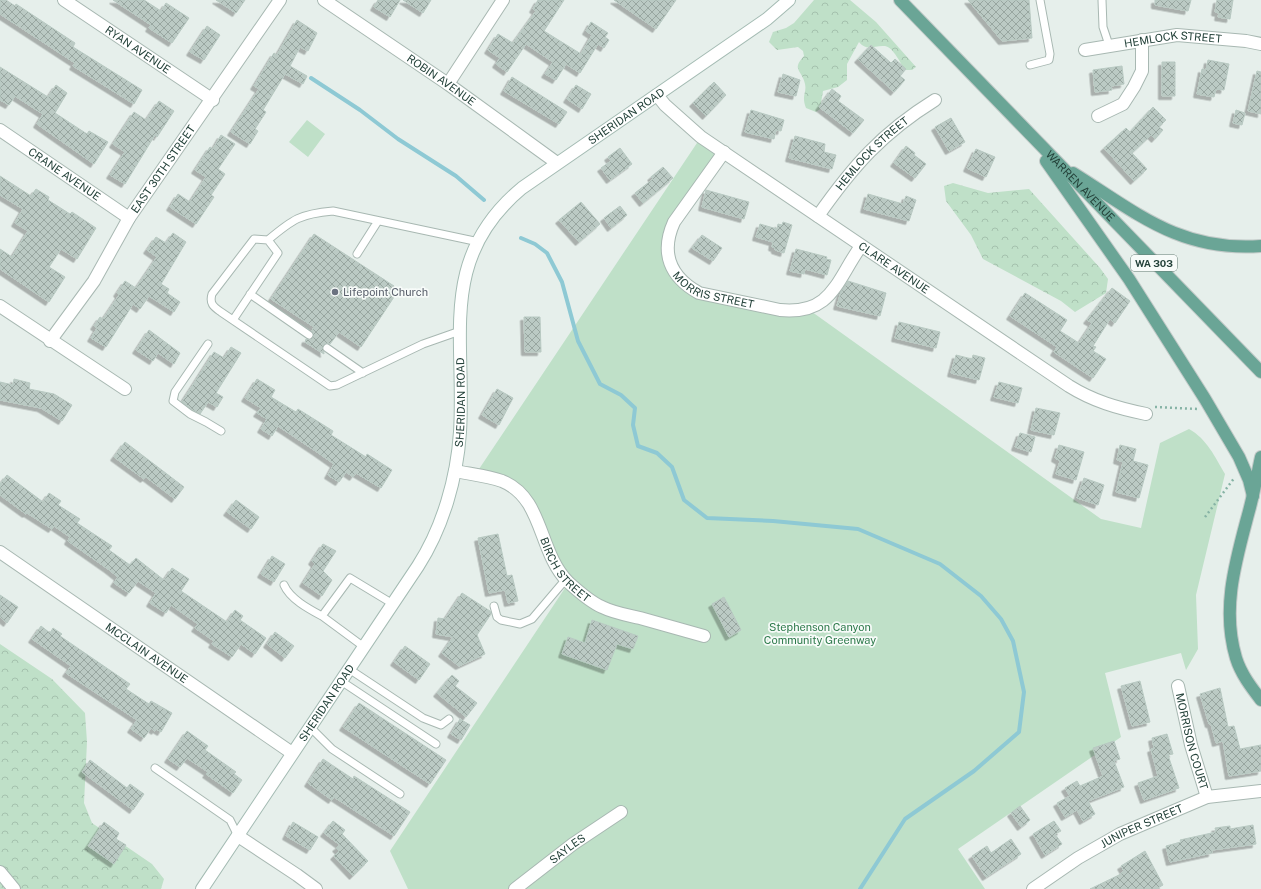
<svg xmlns="http://www.w3.org/2000/svg" width="1261" height="889" viewBox="0 0 1261 889" font-family="'Public Sans',sans-serif">
<style>
.forest{fill:url(#forest-crowns)}
.park{fill:#bfe0c8}
.lines{fill:none;stroke-linecap:round;stroke-linejoin:round}
.stream{stroke:#8ec9d4;stroke-width:4}
.building{fill:url(#building-cross-hatch);stroke:#b8c9c2;filter:url(#shadow)}
.service-casing{stroke:#a8b8b2;stroke-width:9}
.minor-casing{stroke:#a8b8b2;stroke-width:14}
.secondary-casing{stroke:#a4bbb3;stroke-width:14}
.primary-casing{stroke:#c2cac8;stroke-width:14}
.path{stroke:#86b3a5;stroke-width:2.5;stroke-dasharray:2 3;stroke-linecap:butt}
.service{stroke:#fff;stroke-width:7}
.minor{stroke:#fff;stroke-width:12}
.secondary{stroke:#fff;stroke-width:12}
.primary{stroke:#6aa596;stroke-width:12}
.worship-dot{fill:#6b7280;stroke:#f7fbf9;stroke-width:1.5}
.labels{text-anchor:middle;stroke-width:3.5;stroke-linejoin:round;paint-order:stroke}
.shield{fill:#f7fbf9;stroke:#637a73;stroke-width:1}
.shield-label{font-size:10px;font-weight:bold;fill:#24423a}
.street-label{font-size:11px;fill:#24423a;stroke:#f7fbf9}
.worship-label{font-size:11px;fill:#5b616d;stroke:#f7fbf9;text-anchor:start}
.park-label{font-size:11px;fill:#2d7a4b;stroke:#f7fbf9}
</style>
<defs>
<pattern id="forest-crowns" width="20" height="18" patternUnits="userSpaceOnUse"><rect width="20" height="18" fill="#bfe0c8"/><path d="M2 6a3 3 0 1 1 6 0M12 15a3 3 0 1 1 6 0" fill="none" stroke="#a4c1ad"/></pattern>
<pattern id="building-cross-hatch" width="8" height="8" patternUnits="userSpaceOnUse"><rect width="8" height="8" fill="#bbcac4"/><path d="M0 0l8 8M0 8l8-8" fill="none" stroke="#98a6a0"/></pattern>
<filter id="shadow"><feDropShadow dx="-3.5" dy="3.5" stdDeviation="0" flood-color="#0004"/></filter>
</defs>
<rect width="100%" height="100%" fill="#e6efeb"/>
<!-- forest -->
<path class="forest" d="M814,0H850L876,22L916,67L912,70H905C900,63 894,48 885,46C874,45 867,52 859,42L847,64V80L838,87L823,91L820,109L816,112L806,108C801,95 807,93 805,84C802,70 791,70 804,56L803,51L798,47L777,50L769,42L773,32L786,28L794,23Z
M953,183L988,193L1029,189L1100,268L1108,279L1106,293L1075,312L1061,301L983,259L971,235L946,201L944,186Z
M0,644L52,679L85,713L87,742L84,803L92,823L152,864L164,879L161,889H0Z"/>
<!-- park -->
<path class="park" d="M307,120L325,134L308,157L289,142Z
M701,137L724,152L674,222L667,250L689,287L808,309L1101,519L1141,528L1160,443L1189,429C1207,439 1215,457 1225,474L1196,595L1198,649L1186,670L1181,653L1105,673L1121,737L958,849L985,889H408L390,851L569,582L527,499L475,475Z"/>
<g class="lines">
<!-- stream -->
<path class="stream" d="M311,78L360,110L398,139L456,176L484,200
M521,238L535,244L547,253L562,282L578,341L600,384L621,395L635,408L633,425L638,446L657,453L672,467L684,500L707,518L773,521L858,529L940,564L981,596L1001,619L1013,641L1024,692L1019,732L974,771L905,819L860,889"/>
</g>
<!-- building -->
<path class="building" d="M0,0H6L15,6L16,4L75,43L73,47L142,90L134,104L73,66L75,63L0,14Z
M113,0H144L161,11L166,3L189,18L172,43L149,28L151,25Z
M216,0H245L236,13Z
M378,0H400L390,17L374,7Z
M403,0H431L423,13Z
M538,0H564L544,31L581,54L592,35L586,31L591,22L608,33L605,37L609,40L604,48L598,44L580,73L566,64L556,80L545,74L553,62L526,44L507,72L496,64L500,58L488,50L498,34L513,43L536,11L533,9Z
M614,0H676L656,29Z
M968,0H1029L1032,38L1002,41Z
M1155,0H1191L1188,11L1155,5Z
M1217,0H1233L1230,19L1218,17L1219,13L1215,12Z
M297,20L317,33L308,51L300,47L290,66L307,76L303,84L285,74L263,110L266,112L255,129L258,131L250,144L231,132L259,89L254,86L274,53L277,55Z
M207,26L220,35L204,60L190,52Z
M871,45L891,63L895,59L906,69L900,76L905,80L894,92L858,59Z
M1208,60L1229,64L1224,90L1216,89L1214,97L1197,94L1202,69L1206,70Z
M1162,62H1175V96H1162Z
M1122,66L1124,84L1111,86L1112,90L1095,92L1093,70Z
M0,67L48,97L56,85L67,93L55,113L87,134L89,131L108,142L94,164L37,124L43,114L15,96L9,105L0,100Z
M1257,71L1261,72V114L1248,111Z
M783,74L800,80L796,96L778,92Z
M512,77L567,112L559,124L504,91Z
M714,82L726,95L706,116L693,103Z
M576,85L591,94L582,109L567,99Z
M832,89L841,96L838,101L864,120L853,133L819,107Z
M159,101L174,111L157,137L155,135L125,184L110,175L125,152L113,144L134,112L146,120Z
M1153,107L1166,120L1159,127L1163,130L1155,139L1151,135L1132,153L1147,169L1134,181L1104,148L1126,128L1130,132Z
M751,110L784,120L781,131L776,130L774,139L745,132Z
M1236,110L1245,113L1242,125L1233,123Z
M951,118L965,142L949,151L935,127Z
M221,135L235,144L218,169L225,174L211,195L214,197L196,224L170,207L178,194L190,202L206,177L195,170L210,147L213,149Z
M795,136L825,144L824,152L836,155L832,169L789,158Z
M906,146L915,153L914,155L926,164L915,178L894,163Z
M620,148L632,164L610,180L601,168L611,161L608,157Z
M976,149L995,157L986,177L967,168Z
M663,167L673,178L643,203L635,193L653,179L651,177Z
M0,176L31,196L36,189L49,197L48,200L70,214L72,212L96,228L77,259L61,249L49,267L65,277L49,302L0,269V249L12,257L28,231L15,223L23,209L0,195Z
M706,190L749,202L744,219L702,207Z
M868,194L903,204L906,196L916,200L909,221L864,209Z
M581,202L600,224L579,242L559,220Z
M620,206L627,215L611,228L604,218Z
M783,222L792,225L784,253L775,250V248L772,247L773,242L756,237L760,224L777,229L778,224L782,225Z
M173,233L186,242L161,284L169,289L167,293L180,302L174,312L149,296L140,309L133,304L106,347L91,338L97,328L94,326L100,317L103,319L119,295L117,293L125,281L136,288L157,257L147,250L156,237L166,243Z
M314,234L394,286V297L361,347L339,332L330,344L327,343L323,346L324,354L305,342L306,339L311,340L313,338L312,331L314,327L271,299Z
M702,235L722,248L713,261L692,248Z
M796,249L827,257L826,259L831,260L827,275L805,269L804,274L790,271Z
M848,281L886,293L880,316L837,306L841,292Z
M1112,288L1130,301L1115,323L1110,319L1093,346L1096,347L1093,351L1106,359L1093,378L1054,352L1057,347L1010,316L1025,293L1067,320L1060,331L1079,343L1092,323L1087,320Z
M524,317H540L541,352H525Z
M899,322L940,332L936,348L895,338Z
M149,330L180,353L174,364L158,353L153,361L136,350Z
M231,347L241,353L216,393L223,397L217,407L208,402L200,414L193,410L182,402L214,352L224,358Z
M956,355L972,359L973,355L985,358L979,380L951,373Z
M14,379L30,383L29,389L54,394L72,405L62,421L41,408L0,400V382L13,385Z
M257,379L275,390L271,397L296,412L298,409L333,431L331,435L366,457L367,454L392,470L381,488L356,473L353,477L346,472L339,482L328,475L334,464L317,452L278,426L272,436L261,429L267,419L257,413L261,408L245,398Z
M999,382L1022,388L1018,403L994,397Z
M497,389L513,398L499,425L482,415Z
M1036,408L1060,413L1054,435L1031,430Z
M1020,433L1035,437L1031,452L1015,447Z
M125,442L184,487L175,499L146,477L144,479L114,457Z
M1059,445L1084,452L1076,480L1056,474L1060,461L1055,458Z
M1120,445L1136,449L1133,461L1148,465L1139,498L1116,492L1123,462L1117,460Z
M7,475L43,502L49,493L61,501L58,505L80,519L77,523L112,546L109,550L130,565L136,558L164,580L172,568L189,579L181,591L227,622L235,610L243,616L240,620L266,638L255,654L241,644L232,657L212,644L214,641L195,628L198,624L171,605L166,613L150,603L156,593L138,581L129,593L114,583L118,577L108,569L68,541L70,537L54,526L52,529L27,513L26,514L0,495V484Z
M1084,478L1104,485L1098,505L1077,498Z
M236,500L259,517L251,529L227,512Z
M498,534L507,576L512,575L518,601L508,603L505,590L489,593L478,538Z
M323,544L336,551L323,571L332,580L322,596L303,583L315,564L312,561Z
M272,556L285,564L274,582L261,574Z
M462,593L490,611L491,614L477,635L485,654L459,666L442,653L453,637L436,634L438,618L445,619Z
M0,595L18,607L7,623L0,617Z
M724,597L741,630L729,637L712,604Z
M592,620L638,636L633,649L617,644L607,670L562,654L568,637L585,643Z
M41,626L50,633L53,628L62,634L60,636L130,684L126,689L149,704L151,701L172,713L161,732L156,729L155,731L151,728L144,738L131,729L137,720L66,673L71,666L32,639Z
M275,632L294,646L285,658L267,644Z
M405,646L430,664L419,680L394,662Z
M452,675L459,681L455,686L477,703L466,717L437,693Z
M1140,681L1150,722L1132,726L1121,686Z
M1220,688L1228,727L1234,726L1240,749L1261,745V771L1229,776L1223,741L1216,743L1211,724H1209L1200,694Z
M359,703L446,760L430,784L343,727Z
M460,719L470,725L461,740L451,734Z
M187,731L208,746L205,750L236,772L234,774L242,780L233,793L206,774L208,772L187,758L180,767L168,759Z
M1167,734L1173,754L1168,755L1179,788L1144,800L1138,783L1158,776L1151,749L1154,748L1152,738Z
M1114,741L1120,759L1114,761L1124,787L1088,801L1095,814L1083,821L1077,810L1065,817L1057,803L1070,796L1065,788L1077,781L1080,786L1103,776L1093,748Z
M323,759L353,779L354,776L410,812L394,836L334,797L332,800L308,783Z
M90,760L127,788L130,784L144,794L133,810L82,772Z
M1020,806L1030,820L1021,827L1011,813Z
M333,821L345,830L342,834L368,861L353,876L334,856L339,851L336,848L340,845L324,833Z
M1054,821L1061,831L1055,834L1062,844L1045,855L1033,834Z
M104,822L119,833L116,839L126,845L114,864L88,846Z
M293,822L318,837L310,850L286,836Z
M1253,825L1256,844L1212,850V853L1170,862L1166,846L1181,842L1180,840L1216,832L1215,828L1230,826V829Z
M1011,839L1021,854L986,877L972,856L987,846L991,853Z
M1145,851L1163,885L1156,889H1090L1119,875L1124,871L1121,866Z"/>
<g class="lines">
<defs>
<path id="service" d="M1102,0L1103,27L1109,45
M1030,65L1049,60L1050,54L1040,0
M357,254L378,221
M250,294L309,335
M233,320L278,253L268,240
M460,331L423,344L337,385L330,386L221,312C214,307 209,304 212,294L254,239L268,240C293,219 300,214 333,211L479,242
M208,344L175,392L173,401L190,414L206,422L221,431
M327,348L363,373
M284,585C290,599 309,609 322,616
M494,606L497,617L501,620L520,624L532,619L566,579
M364,647L322,616L350,578L393,604
M349,669L423,718L441,725L449,719
M341,681L436,744
M310,727L332,749L400,794
M155,768L230,820L238,836"/>
<g id="minor">
<path id="s1" d="M64,0L213,100"/>
<path id="s2" d="M324,0L448,84L557,163"/>
<path id="s3" d="M1085,50L1177,35L1246,41L1261,44"/>
<path d="M448,84L503,0"/>
<path id="s4" d="M657,95L665,105L701,137L1069,386C1093,401 1117,408 1146,414"/>
<path d="M1098,116L1123,104L1134,87L1142,71V40"/>
<path id="s5" d="M0,130L129,218"/>
<path id="s6" d="M724,152L674,222C660,253 670,277 699,293L780,310C832,315 836,281 861,246"/>
<path id="s7" d="M818,216C853,166 882,133 935,100"/>
<path d="M0,306L125,389"/>
<path id="s8" d="M50,341L94,281L129,218L280,0"/>
<path id="s9" d="M455,471C470,474 488,476 502,481C544,498 538,552 568,582C578,591 590,602 602,607C614,613 627,615 640,618C661,624 683,630 704,636"/>
<path id="s10" d="M0,552L292,753"/>
<path id="s11" d="M1178,686L1191,745L1207,797"/>
<path d="M238,836L297,875L316,889"/>
<path d="M0,872L14,889"/>
<path id="s12" d="M515,889L573,844L621,812"/>
<path id="s13" d="M1033,889L1078,858L1120,834L1207,797L1261,791"/>
</g>
<g id="secondary">
<path id="s14" d="M202,889L418,566C443,527 457,478 460,432C466,337 437,259 522,188L767,19L789,0"/>
</g>
<g id="primary">
<path id="s15" d="M900,0L1261,372"/>
<path d="M1046,161L1129,279L1205,399L1239,457L1249,480L1253,496"/>
<path d="M1073,173C1137,213 1180,252 1261,246"/>
<path d="M1261,457C1257,475 1254,493 1249,511C1236,560 1221,608 1236,658C1241,674 1251,687 1261,700"/>
</g>
</defs>
<!-- service casing -->
<use href="#service" class="service-casing"/>
<!-- minor casing -->
<use href="#minor" class="minor-casing"/>
<!-- secondary casing -->
<use href="#secondary" class="secondary-casing"/>
<!-- primary casing -->
<use href="#primary" class="primary-casing"/>
<!-- path -->
<path class="path" d="M1155,407L1198,409
M1205,517L1235,477"/>
<!-- service -->
<use href="#service" class="service"/>
<!-- minor -->
<use href="#minor" class="minor"/>
<!-- secondary -->
<use href="#secondary" class="secondary"/>
<!-- primary -->
<use href="#primary" class="primary"/>
</g>
<!-- markers -->
<circle class="worship-dot" cx="335" cy="292" r="4"/>
<g class="labels">
<!-- shield labels -->
<rect class="shield" x="1131" y="255" width="46" height="16" rx="3"/>
<g class="shield-label">
<text x="1154" y="267">WA 303</text>
</g>
<!-- street labels -->
<g class="street-label">
<text dy="4" stroke="none"><textPath href="#s3" startOffset="89">HEMLOCK STREET</textPath></text>
<text dy="4" stroke="none"><textPath href="#s1" startOffset="89">RYAN AVENUE</textPath></text>
<text dy="4" stroke="none"><textPath href="#s2" startOffset="142">ROBIN AVENUE</textPath></text>
<text dy="4" stroke="none"><textPath href="#s14" startOffset="920">SHERIDAN ROAD</textPath></text>
<text dy="4" stroke="none"><textPath href="#s7" startOffset="83">HEMLOCK STREET</textPath></text>
<text dy="4" stroke="none"><textPath href="#s8" startOffset="206">EAST 30TH STREET</textPath></text>
<text dy="4" stroke="none"><textPath href="#s5" startOffset="78">CRANE AVENUE</textPath></text>
<text dy="4" stroke="none"><textPath href="#s15" startOffset="259">WARREN AVENUE</textPath></text>
<text dy="4" stroke="none"><textPath href="#s4" startOffset="294">CLARE AVENUE</textPath></text>
<text dy="4" stroke="none"><textPath href="#s6" startOffset="183">MORRIS STREET</textPath></text>
<text dy="4" stroke="none"><textPath href="#s14" startOffset="560">SHERIDAN ROAD</textPath></text>
<text dy="4" stroke="none"><textPath href="#s9" startOffset="160">BIRCH STREET</textPath></text>
<text dy="4" stroke="none"><textPath href="#s10" startOffset="178">MCCLAIN AVENUE</textPath></text>
<text dy="4" stroke="none"><textPath href="#s14" startOffset="224">SHERIDAN ROAD</textPath></text>
<text dy="4" stroke="none"><textPath href="#s11" startOffset="57">MORRISON COURT</textPath></text>
<text dy="4" stroke="none"><textPath href="#s13" startOffset="126">JUNIPER STREET</textPath></text>
<text dy="4" stroke="none"><textPath href="#s12" startOffset="66">SAYLES</textPath></text>
</g>
<!-- worship labels -->
<g class="worship-label">
<text x="343" y="296">Lifepoint Church</text>
</g>
<!-- park labels -->
<g class="park-label">
<text x="820" y="631">Stephenson Canyon<tspan x="820" dy="13">Community Greenway</tspan></text>
</g>
</g>
</svg>
